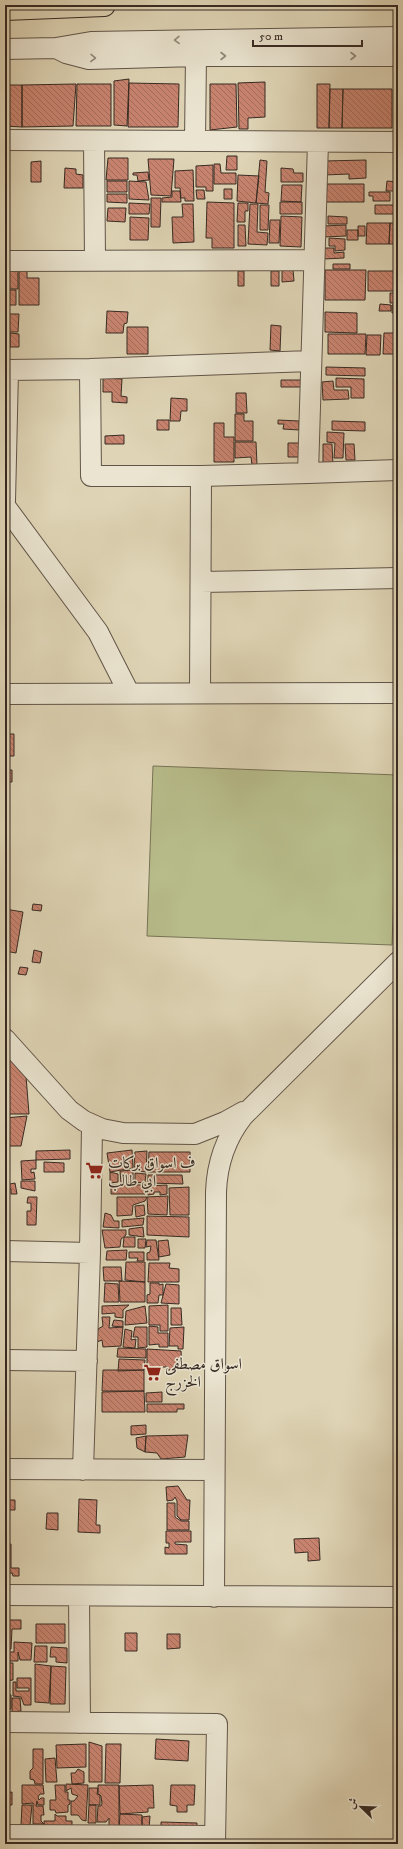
<svg xmlns="http://www.w3.org/2000/svg" width="403" height="1849" viewBox="0 0 403 1849" font-family="'IM FELL DW Pica',Amiri,serif">
<style>
.grass{fill:#b7bc8a;stroke:#777356}
.building{fill:url(#building-back-hatch);stroke:#372a23}
.lines{fill:none;stroke-linecap:round;stroke-linejoin:round}
.minor-casing{stroke:#615548;stroke-width:22}
.highway-casing{stroke:#372a23;stroke-width:24}
.minor{stroke:#eae4d0;stroke-width:20}
.highway{stroke:#dfd5b6;stroke-width:22}
.oneway{stroke:#90877a}
.labels{text-anchor:middle;stroke-width:3;stroke-linejoin:round;paint-order:stroke}
.poi-label{font-size:16px;fill:#372a23;stroke:#eae4d0;text-anchor:start}
</style>
<defs>
<pattern id="building-back-hatch" width="6" height="6" patternUnits="userSpaceOnUse"><rect width="6" height="6" fill="#c98470"/><path d="M-1 5l2 2M0 0l6 6M5-1l2 2" fill="none" stroke="#a46c5c"/></pattern>
</defs>
<rect width="100%" height="100%" fill="#dfd5b6"/>
<filter id="stains"><feTurbulence type="fractalNoise" baseFrequency=".005" numOctaves="4"/><feColorMatrix values="0 0 0 0 .2 0 0 0 0 .09 0 0 0 0 .02 0 0 0 .5 -.17"/></filter>
<radialGradient id="worn" r=".72"><stop offset=".6" stop-color="#630" stop-opacity="0"/><stop offset="1" stop-color="#630" stop-opacity=".3"/></radialGradient>
<!-- grass -->
<path class="grass" d="M153,766L398,775L392,945L147,936Z"/>
<!-- building -->
<path class="building" d="M129,79L127,126L114,125V81Z
M265,82V117L248,118V129H239L238,83Z
M129,83L179,84L178,127H128Z
M76,84L73,126L22,127V85Z
M77,84H111V126H76Z
M210,84H236L237,127L210,130Z
M317,84H330L329,128H317Z
M5,85H22V127L5,126Z
M330,89H343L342,128H329Z
M343,89H392V128H342Z
M227,156H237V170H226Z
M108,158H128V180H106Z
M148,159H174L171,196L151,195Z
M260,160L267,161L265,192L269,193L268,204L256,203Z
M366,160V178L349,179V174L324,175V161Z
M41,161V182H31V162Z
M214,164H220L221,173H236V184H214Z
M213,165V191H206V187H196V166Z
M65,168L76,169V174L83,175V188H64Z
M281,168L293,169L294,173H303V182H281Z
M193,170L194,201H185V198H181L180,188H175V171Z
M148,172L149,180L138,181L137,175H133V173Z
M238,175L259,176L256,203L237,201Z
M107,181H127V192H107Z
M129,181L146,182L149,200L129,199Z
M387,181L398,182V191H386Z
M327,184H364V202H326Z
M282,185H302L301,202L281,201Z
M224,189H232V199H224Z
M196,190H204L205,199H197Z
M172,191H180L181,202H162V198L172,197Z
M369,192H390V201H373V196H369Z
M107,194H127V203L107,202Z
M151,198H161L160,227H151Z
M207,202L234,203V248H212V238H206Z
M280,202H302V214H280Z
M129,203L150,204L149,214H129Z
M238,203H248V211H245V222H237Z
M182,204H193L194,242L173,243L172,217H183Z
M250,204H258L257,232L268,233L267,245L248,244Z
M260,205H269L268,230H260Z
M375,205H398V214H375Z
M108,208H126L125,222L107,221Z
M281,216L302,217L301,247L280,246Z
M328,216L347,217V224H328Z
M130,217L149,218L148,240H130Z
M270,220H280L279,243H269Z
M367,223H390L389,244H366Z
M390,223H398V244H389Z
M238,225H245L246,246H238Z
M346,225V236L324,237L323,226Z
M358,226H365V236H358Z
M347,230H358V240H347Z
M329,238L345,239V250L335,251V246H329Z
M323,248H334V253L344,252V258L323,259Z
M333,264H350V269H333Z
M19,267H27V278H39V305H19Z
M5,268H18V289H5Z
M293,269L294,281L282,282V270Z
M325,270H366L365,300H325Z
M238,271H244V286H238Z
M271,271H279V286H271Z
M368,271H398V291H368Z
M5,290H16V305H5L6,310Z
M390,293H398V303H390Z
M380,304L391,305V311H379Z
M392,305H398V313H392Z
M107,311L128,312L127,323L124,324L123,333H106Z
M325,312L357,313V333L325,332Z
M5,314H19L18,332H5Z
M271,325L281,326L280,351L270,350Z
M127,327H148V354H127Z
M10,333L19,334V347H10Z
M384,333H398V354H383Z
M328,334H366L365,354H328Z
M367,335H381L380,355H366Z
M326,367L365,368V376L326,375Z
M103,378L122,379L121,396L127,397V403L112,402V392H103Z
M336,378L364,379V398H351V387H336Z
M281,380H304V387H281Z
M333,381L334,390H348L349,399L323,400L322,382Z
M236,393H246L247,413H236Z
M171,398L187,399V411H181L180,421H170Z
M235,414H244V421H253V441H235Z
M157,420H169V430H157Z
M278,420L299,421V430L283,429L284,424H278Z
M332,421L365,422V431L332,430Z
M214,423H224V437H234V462H214Z
M327,432L344,433L343,458H334L335,443L327,442Z
M124,435V444H105V436Z
M235,442H256L257,465H252L251,457L235,458Z
M288,443H301V457H288Z
M323,444H332L333,465H323Z
M345,444H354L355,460H346Z
M5,734H14V756H5Z
M5,770H12V782H5Z
M33,904L42,905L41,911L32,910Z
M5,909L23,912L16,953L5,951Z
M34,950L42,952L40,963L32,962Z
M20,967L28,968L26,975L18,974Z
M5,1055L26,1076L29,1114H5Z
M27,1116L21,1146H5V1118Z
M70,1150V1159L36,1160V1151Z
M132,1150L133,1168L110,1172L107,1153Z
M147,1151L146,1172L139,1171V1167H134L135,1152Z
M149,1152H190V1172H148Z
M36,1160V1169H31V1173L34,1172L35,1179L22,1180L21,1161Z
M44,1162L64,1163V1172H44Z
M133,1170V1182L121,1183L120,1171Z
M110,1172L118,1174V1182L110,1183Z
M135,1173L146,1174L145,1182L135,1183Z
M148,1175H182L183,1184L148,1183Z
M21,1181H35V1191L21,1188Z
M15,1183L17,1194H11V1189H5V1185Z
M111,1185H146L145,1194H111Z
M167,1185V1194L160,1195V1192H154V1194L148,1195V1186Z
M189,1187V1215H170L169,1188Z
M168,1196L167,1215L148,1214L147,1197Z
M28,1197H37L36,1225H27V1211H31V1203H27Z
M117,1197H147L145,1201L133,1205L132,1215L117,1216Z
M144,1205L145,1215L136,1217L135,1206Z
M105,1213L111,1215L114,1221H119V1228L103,1227Z
M147,1216L189,1217V1237L147,1235Z
M144,1218L143,1225L122,1227V1220Z
M143,1227L144,1237L129,1235V1229Z
M102,1230H126V1235L121,1239L120,1247L105,1248Z
M124,1237H135V1247H123Z
M138,1239H146L145,1248H138Z
M147,1240H156L159,1260H147V1253L150,1252L151,1246L146,1247Z
M168,1240L170,1255L159,1257L158,1241Z
M127,1250L126,1260H106L107,1251Z
M129,1252H144V1261H137L138,1258H129Z
M126,1262H145V1282L125,1280Z
M149,1263H170L169,1268L179,1269V1282H148Z
M103,1267H121L122,1281H104Z
M119,1281L145,1282V1302H120Z
M105,1283L118,1284L119,1302H104Z
M150,1283H159V1285L163,1284V1295H159L158,1303H147V1295L150,1294Z
M166,1284L179,1285V1304L161,1303Z
M129,1305L123,1310V1318L115,1317V1313L102,1314V1306Z
M168,1305V1331H160V1325H149V1306Z
M145,1306L147,1323L125,1325L126,1311Z
M171,1308H181L182,1325H171Z
M102,1317H110L109,1328L123,1327L121,1346L103,1347L102,1340L97,1342L98,1329L103,1326Z
M114,1320L123,1321V1327L112,1326Z
M149,1326L158,1327V1333H168V1347H159V1344L149,1345Z
M135,1327H147V1347L138,1348V1337H133Z
M184,1327L183,1349H178V1346H169L170,1328Z
M125,1329L132,1331L131,1340L136,1339L135,1348L123,1347Z
M118,1348L146,1349V1358L117,1357Z
M147,1349L181,1351L182,1369L168,1370V1367H160L159,1369L147,1370Z
M119,1359L145,1360L144,1370L118,1371Z
M103,1370H144V1391H102Z
M144,1391L145,1412H102V1392Z
M162,1392V1402H146V1393Z
M147,1404H184V1409H177V1412H147Z
M146,1425V1434L131,1435V1426Z
M188,1435L185,1457L161,1459L157,1453L145,1452L146,1436Z
M146,1436L145,1452L137,1448L136,1438Z
M178,1486L187,1500H190L189,1520H181L177,1516V1501L175,1497L173,1500L167,1501L166,1487Z
M79,1499L97,1500L96,1525H100V1533L78,1532Z
M5,1500H15V1510H5Z
M167,1503H175V1517L181,1521H189V1530H167Z
M47,1513H58V1530L46,1529Z
M166,1531H191V1542H175V1544L187,1545V1554H165V1547L169,1548V1543H166Z
M319,1538L320,1560L308,1561V1552L295,1553L294,1539Z
M5,1544H11V1568H19V1576H13L12,1573H5Z
M5,1620H21V1629H12L11,1649H5Z
M36,1624H65V1643H36Z
M125,1633H137V1651H125Z
M167,1634H180V1648L167,1649Z
M14,1642L32,1643L31,1660H20L18,1652V1661H8V1652H14Z
M35,1646H47V1662H34Z
M51,1647L67,1648V1663L56,1662V1657H50Z
M5,1663H13V1680L5,1681Z
M35,1664L51,1666L49,1703L35,1702Z
M51,1666L66,1667L65,1704H50Z
M17,1678H31V1705H24L21,1697L13,1696V1682H16V1691H29V1688H17Z
M5,1694L11,1695V1709H5Z
M12,1698H20L21,1711L12,1712Z
M156,1739L189,1741L188,1761L155,1759Z
M89,1742L102,1746V1782H89Z
M86,1744V1767L57,1768L56,1745Z
M106,1744H121L120,1783H105Z
M33,1749H43V1784H35L34,1780L30,1779V1771L33,1768Z
M55,1758L57,1782H46L45,1759Z
M78,1769L84,1772V1783L72,1784L71,1773H75Z
M66,1784L88,1785L86,1821L82,1820L78,1815H71V1801H74L78,1796L72,1794L71,1788L66,1791Z
M22,1785H43L44,1794H40L38,1797L39,1800L41,1798H44V1805H38L37,1801L36,1806H43L44,1815H41V1821L44,1824H33V1803L22,1804Z
M55,1785H65V1792H68V1800H70V1804L68,1805V1812L56,1813L55,1810H50V1800H56Z
M98,1785H119V1829L109,1830V1818L106,1822H97L98,1806H101L102,1804L101,1796L98,1794Z
M153,1785L154,1808H148V1812L120,1814L119,1786Z
M171,1785H195L194,1805H187V1812H177V1806L170,1805Z
M89,1788H98L97,1794L100,1795V1805H89Z
M12,1792V1805H7V1802H5V1793Z
M22,1805H32L30,1825H21Z
M89,1805H96V1823H88Z
M55,1814L57,1816H66V1821H72V1830L45,1832L44,1821H55Z
M120,1814L142,1815V1830L119,1829Z
M150,1816L149,1829H142V1817Z
M161,1822L197,1823V1830L161,1829Z"/>
<g class="lines">
<defs>
<path id="minor" d="M56,48L66,53L89,59L196,56H398
M5,49L56,48L91,42L398,37
M5,140L398,142
M94,141L95,260
M195,141L196,56
M318,142L308,473L398,470
M5,261L314,260
M90,369L91,476H201L308,473
M5,370L90,369L311,361
M5,501L8,370
M5,506L98,632L129,693
M201,582L398,578
M200,693L201,476
M5,694L398,693
M5,1039L69,1110L84,1121L102,1129L123,1133L195,1134L225,1122L243,1112
M5,1251L90,1253
M5,1360L87,1361
M5,1469L214,1470
M83,1470L90,1253L92,1126
M5,1595L398,1597
M79,1596L80,1723
M214,1597L216,1192C217,1163 225,1139 243,1116L398,962
M5,1722L217,1724L215,1844
M5,1835L215,1836"/>
<path id="highway" d="M5,9L104,5"/>
</defs>
<!-- minor casing -->
<use href="#minor" class="minor-casing"/>
<!-- highway casing -->
<use href="#highway" class="highway-casing"/>
<!-- minor -->
<use href="#minor" class="minor"/>
<!-- highway -->
<use href="#highway" class="highway"/>
</g>
<!-- one-way arrows -->
<defs><path id="oneway-chevron" d="M-2-3.5L2.5 0L-2 3.5" fill="none" stroke-width="1.6" stroke-linecap="round" stroke-linejoin="round"/></defs>
<g class="oneway">
<use href="#oneway-chevron" transform="translate(177 40) rotate(179)"/>
<use href="#oneway-chevron" transform="translate(223 56)"/>
<use href="#oneway-chevron" transform="translate(353 56)"/>
<use href="#oneway-chevron" transform="translate(93 58) rotate(1)"/>
</g>
<!-- icons -->
<defs>
<symbol id="supermarket-bare" viewBox="-9 -9 18 18"><path d="M-6-5.5h2.5l.6 2H6L4.5 2H-2.5L-4.4-4H-6ZM-1.5 3.2a1.3 1.3 0 1 0 .1 0ZM3 3.2a1.3 1.3 0 1 0 .1 0Z" fill="#8f2418" stroke="#eae4d0" stroke-width="2.5" paint-order="stroke"/></symbol>
</defs>
<g fill-rule="evenodd">
<use href="#supermarket-bare" x="82" y="1158" width="25" height="25"/>
<use href="#supermarket-bare" x="140" y="1360" width="25" height="25"/>
</g>
<g class="labels">
<!-- poi labels -->
<g class="poi-label">
<text x="108" y="1168">ف اسواق بركات<tspan x="108" dy="18">ابي طالب</tspan></text>
<text x="165" y="1369">اسواق مصطفى<tspan x="165" dy="18">الخزرج</tspan></text>
</g>
</g>
<!-- margin -->
<rect width="403" height="1849" fill="none" stroke="#dfd5b6" stroke-width="20"/>
<rect x="6" y="6" width="391" height="1837" fill="none" stroke="#372a23" stroke-width="2"/>
<rect x="10" y="10" width="383" height="1829" fill="none" stroke="#372a23"/>
<!-- north arrow -->
<g transform="translate(361 1807) rotate(293)" stroke="#eae4d0" stroke-width="3" paint-order="stroke">
<path d="M0-3L7 15L0 10L-7 15Z" fill="#372a23"/>
<text y="-6" font-size="11" font-weight="bold" text-anchor="middle" fill="#372a23">ش</text>
</g>
<!-- scale -->
<path d="M253 40v6h109v-6" fill="none" stroke="#372a23" stroke-width="2"/>
<text x="259" y="40" font-size="12" fill="#372a23" stroke="#eae4d0" stroke-width="3" paint-order="stroke">50 m</text>
<rect width="100%" height="100%" filter="url(#stains)"/>
<rect width="100%" height="100%" fill="url(#worn)"/>
</svg>
